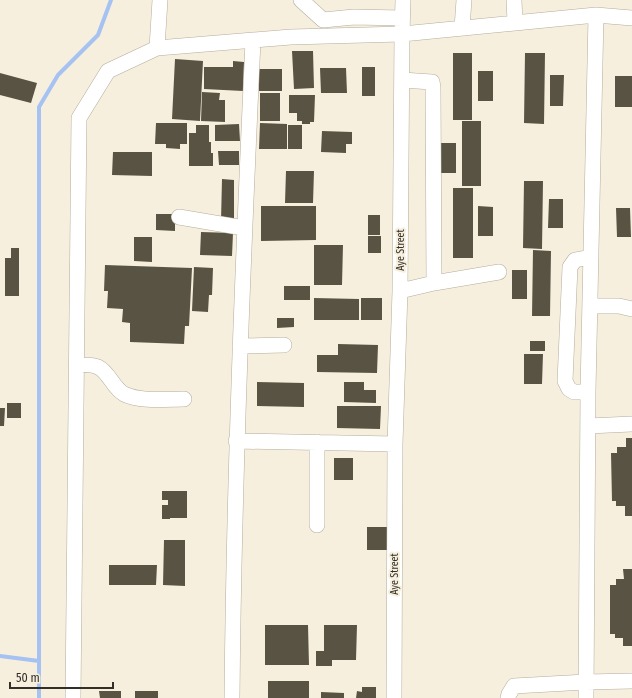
<svg xmlns="http://www.w3.org/2000/svg" width="632" height="698" viewBox="0 0 632 698" font-family="'Fira Sans Condensed',sans-serif">
<style>
.lines{fill:none;stroke-linecap:round;stroke-linejoin:round}
.stream{stroke:#a5c2f3;stroke-width:4}
.building{fill:#595344}
.minor-casing{stroke:#b4ad9d;stroke-width:16}
.minor{stroke:#fff;stroke-width:15}
.labels{text-anchor:middle;stroke-width:4;stroke-linejoin:round;paint-order:stroke}
.street-label{font-size:10px;fill:#322f28;stroke:#f6efdd}
</style>
<rect width="100%" height="100%" fill="#f6efdd"/>
<g class="lines">
<!-- stream -->
<path class="stream" d="M0,656L39,661
M39,698V107L58,75L98,35L111,0"/>
</g>
<!-- building -->
<path class="building" d="M292,51H313L314,88L294,89Z
M453,53H472V120H453Z
M525,53H545L544,124L524,123Z
M175,59L203,61L200,121L172,119Z
M233,61L244,62L243,91L204,89V67H233Z
M362,67H375V96H362Z
M320,68H346L347,93H321Z
M259,69H282V91H259Z
M478,71H493V101H478Z
M0,73L37,83L31,103L0,95Z
M550,75H564L563,106H550Z
M615,76H632V107H615Z
M202,92L220,93L219,100H225V122L201,121Z
M260,93H280V121H260Z
M289,95H315L314,122H310V124H302V121H297V113H289Z
M462,121H481V186H462Z
M156,123H187V144H180V149L166,148V144H155Z
M260,123L287,124V149H259Z
M239,124L240,141H215V125Z
M196,125H209V142H211V153H213V166H189V133H196Z
M288,125H302V149H288Z
M322,131L352,132V144H346V153L321,152Z
M440,143H456V173H440Z
M218,151H239V165H219Z
M113,152H152V176L112,175Z
M286,171H314L313,203H285Z
M222,179L234,180V221H221Z
M524,181H543L542,249L523,248Z
M453,188H473V258H453Z
M549,199H563V228H548Z
M261,206H316V240L261,241Z
M478,206L493,207V236H478Z
M616,208H630L631,237H617Z
M156,214H175V231L156,230Z
M368,215H380V235H368Z
M201,232L233,233L232,256L200,255Z
M368,236H381V253H368Z
M134,237H152V262L134,261Z
M314,245H343L342,285H314Z
M11,248H19V296H5V258H11Z
M533,250L551,251L550,316H532Z
M105,265L192,268L189,326H185L184,344L130,342V323L122,322L123,309L107,308L108,291H104Z
M194,267L213,268L212,295H209L208,312L192,311Z
M512,270H527V299H512Z
M284,286H310V300H284Z
M314,298L359,299V320H314Z
M361,298H382V320H361Z
M277,318H294V327L277,328Z
M530,341H545V351H530Z
M338,344L378,345L377,373L317,372V355H338Z
M524,354H543L542,384H524Z
M257,382L304,383V407L257,406Z
M344,382H364V390H376V403L344,402Z
M7,403H21V418H7Z
M337,406H381L380,429L337,428Z
M0,408H5L4,426H0Z
M626,438H632V516H625V506H616V501H612L611,453H617V447H626Z
M334,458H353V480H334Z
M162,491H187V518H170V519H162V505H168V500H162Z
M367,527H387V550H367Z
M164,540H185V586L163,585Z
M109,565H157L156,585H109Z
M623,569H632V646H623V638H615V634H610V585H616V579H624Z
M265,625H308L309,665H265Z
M324,625H357L356,660H332V666H316V651H324Z
M268,681H309V698H268Z
M362,687H376V698H356L357,691L362,692Z
M99,691H121V698H100Z
M135,691H158V698H135Z
M321,692L344,693V698H321Z"/>
<g class="lines">
<defs>
<path id="minor" d="M301,0L323,20L354,17L402,18
M514,0L515,22
M462,28L464,0
M157,48L160,0
M179,217L244,228
M434,283L499,272
M400,291L434,283L433,87L432,82L402,80
M590,306H619L632,309
M240,346L284,345
M77,365C83,365 92,364 98,367C109,372 113,388 124,394C140,402 167,399 184,399
M588,392H574L569,389L565,381L570,267L575,260L591,257
M588,426L632,424
M236,441L395,444
M317,442V525
M73,698L79,118L108,71L157,48L291,37L402,34L403,0
M232,698C234,479 243,260 253,41
M394,698L395,444L400,291L402,34L596,15L632,18
M508,698L509,694L514,686L586,682L632,681
M586,698L588,392L596,15"/>
</defs>
<!-- minor casing -->
<use href="#minor" class="minor-casing"/>
<!-- minor -->
<use href="#minor" class="minor"/>
</g>
<g class="labels">
<!-- street labels -->
<g class="street-label">
<text transform="translate(400 250) rotate(-90)" y="4">Aye Street</text>
<text transform="translate(394 574) rotate(-90)" y="4">Aye Street</text>
</g>
</g>
<!-- scale -->
<path d="M10 682v6h103v-6" fill="none" stroke="#322f28" stroke-width="2"/>
<text x="16" y="682" font-size="12" fill="#322f28" stroke="#f6efdd" stroke-width="3" paint-order="stroke">50 m</text>
</svg>
